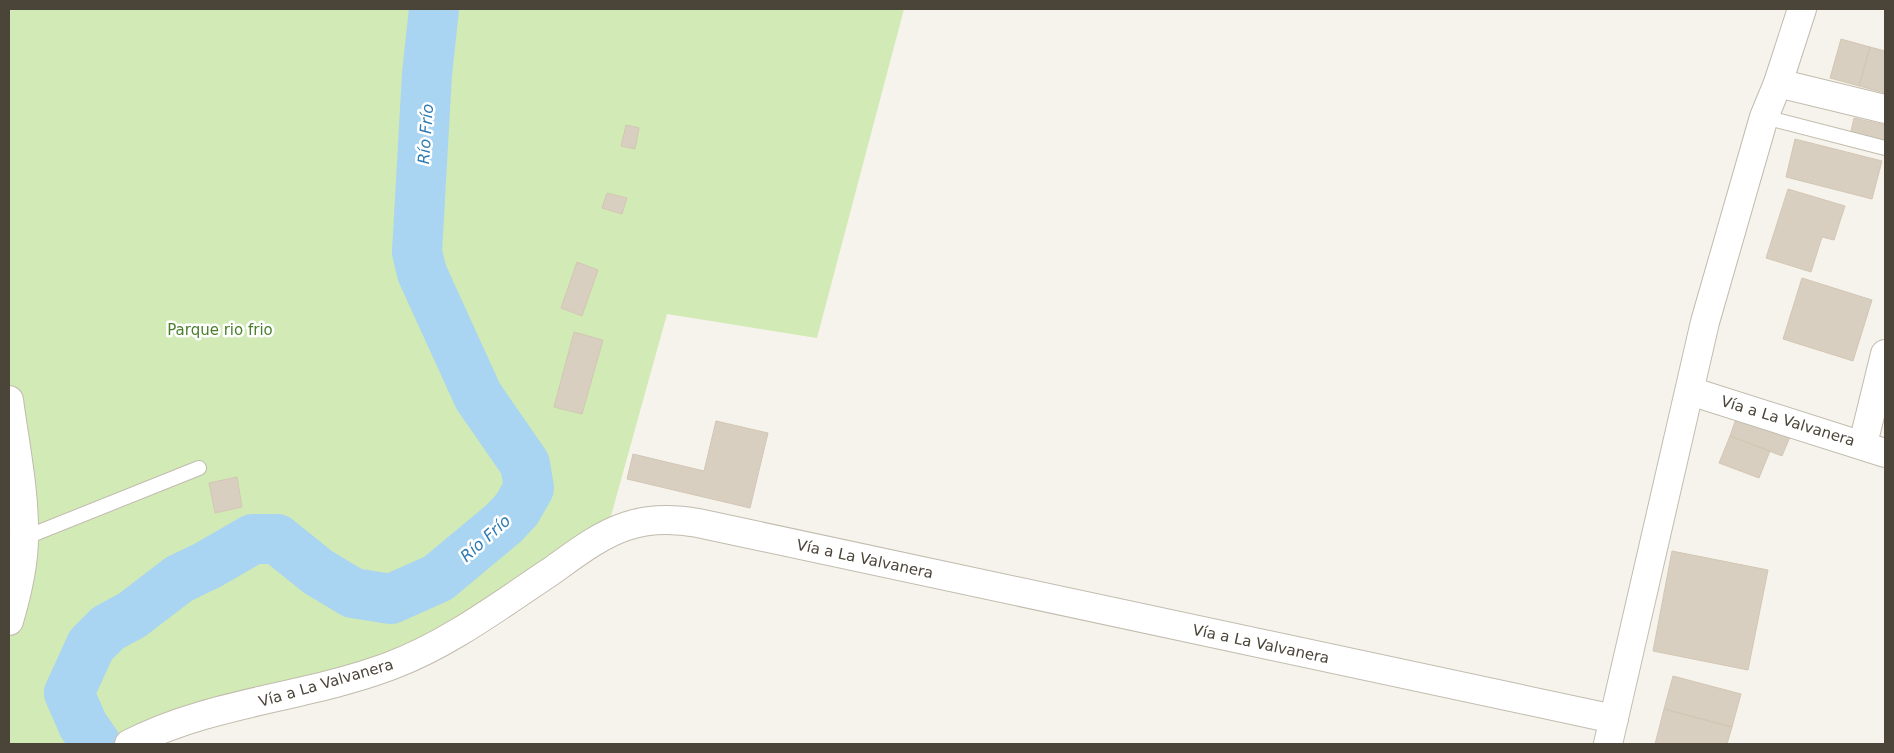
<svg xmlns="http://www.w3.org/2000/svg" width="1894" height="753" viewBox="0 0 1894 753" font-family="'DejaVu Sans',sans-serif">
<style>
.green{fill:#d2eab5}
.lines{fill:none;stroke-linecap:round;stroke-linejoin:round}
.river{stroke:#a9d4f2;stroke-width:50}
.building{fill:#d8cfc1;stroke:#d3c7b4}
.service-casing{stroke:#c2bbae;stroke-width:16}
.minor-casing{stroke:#c2bbae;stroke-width:30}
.tertiary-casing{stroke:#c2bbae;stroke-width:30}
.service{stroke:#fff;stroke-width:14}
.minor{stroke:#fff;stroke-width:28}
.tertiary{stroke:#fff;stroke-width:28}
.labels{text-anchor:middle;stroke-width:5;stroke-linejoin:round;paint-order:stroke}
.park-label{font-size:15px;fill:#4a7f2a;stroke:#fff}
.street-label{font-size:15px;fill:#4b4439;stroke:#fff}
.water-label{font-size:16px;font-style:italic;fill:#2e7ab2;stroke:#fff}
</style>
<rect width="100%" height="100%" fill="#f6f3ec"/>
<!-- green -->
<path class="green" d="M9,9H904L817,338L667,314L606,534L446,639L129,744H9V621L19,587L9,400Z"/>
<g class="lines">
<!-- river -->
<path class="river" d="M96,744L83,725L69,693L91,645L108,628L132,615L179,579L208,565L253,539H277L318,572L353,593L391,599L438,578L504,523L517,509L529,488L525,464L478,396L422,273L417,252L427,74L434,9"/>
</g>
<!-- building -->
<path class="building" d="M1841,39L1870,47L1859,86L1830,78Z
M1870,47L1885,51V93L1859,86Z
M1854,118L1885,125V143L1850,136Z
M626,125L639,128L635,149L621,146Z
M1795,139L1882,161L1872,199L1786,177Z
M1788,189L1845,206L1834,240L1822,237L1811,272L1766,258Z
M607,193L627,198L622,214L602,208Z
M577,262L598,270L582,316L561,308Z
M1802,278L1872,300L1853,361L1783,339Z
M574,332L603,340L582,414L554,407Z
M1737,416L1790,437L1782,456L1730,436Z
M716,421L768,433L750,508L627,479L633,454L704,471Z
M1730,436L1770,451L1759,478L1719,463Z
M237,477L242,507L215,513L209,483Z
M1672,551L1768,570L1748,670L1653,651Z
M1673,676L1741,694L1732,727L1664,709Z
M1664,709L1732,727L1727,744H1655Z"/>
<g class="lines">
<defs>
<path id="service" d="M1764,117L1885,148
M24,538L199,468"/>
<path id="minor" d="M1778,83L1885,109
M1690,391L1885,453
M1863,444L1885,354"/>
<path id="tertiary" d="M9,400C15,445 25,492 24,538C24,566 17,594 9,621
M129,744C210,702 305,698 390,666C447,645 499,606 550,572C574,555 599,535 627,526C651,518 675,519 698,523L1614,719
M1608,744L1705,322L1764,117L1778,83L1802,9"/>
</defs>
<!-- service casing -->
<use href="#service" class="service-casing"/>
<!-- minor casing -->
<use href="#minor" class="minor-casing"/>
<!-- tertiary casing -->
<use href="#tertiary" class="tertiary-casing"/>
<!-- service -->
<use href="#service" class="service"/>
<!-- minor -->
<use href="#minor" class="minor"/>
<!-- tertiary -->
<use href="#tertiary" class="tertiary"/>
</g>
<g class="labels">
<!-- park labels -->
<g class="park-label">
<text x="220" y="335">Parque rio frio</text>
</g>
<!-- street labels -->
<g class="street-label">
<text transform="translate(1788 421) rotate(17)" y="5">Vía a La Valvanera</text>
<text transform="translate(865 559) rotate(12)" y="5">Vía a La Valvanera</text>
<text transform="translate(1261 644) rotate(12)" y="5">Vía a La Valvanera</text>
<text transform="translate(326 683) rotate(-16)" y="5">Vía a La Valvanera</text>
</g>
<!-- water labels -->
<g class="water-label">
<text transform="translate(425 134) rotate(-86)" y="6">Río Frío</text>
<text transform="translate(485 538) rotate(-42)" y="6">Río Frío</text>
</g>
</g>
<!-- border -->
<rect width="1894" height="753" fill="none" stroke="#4b4439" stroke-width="20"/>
</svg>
